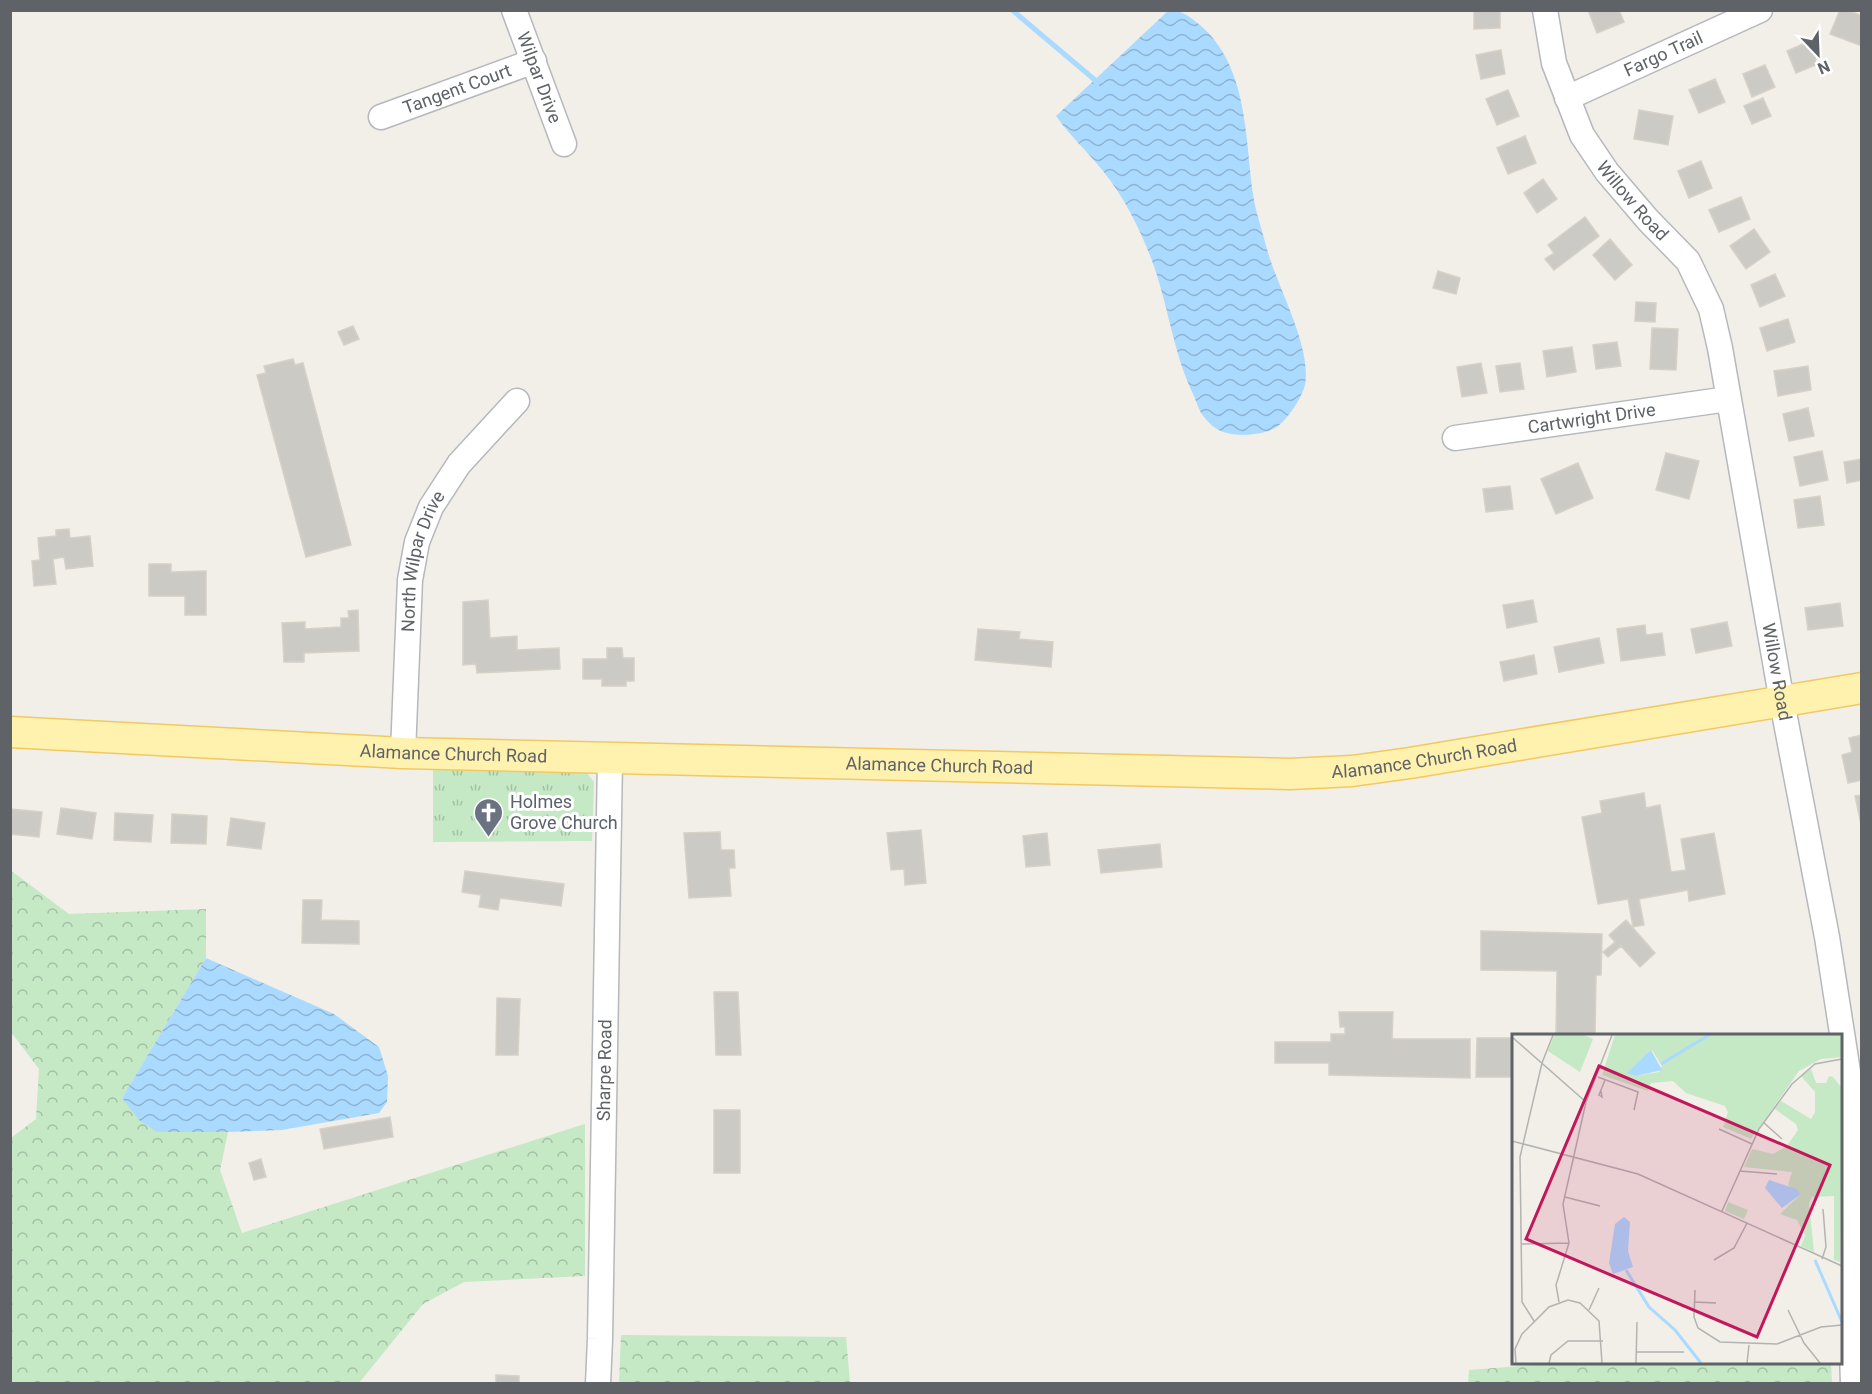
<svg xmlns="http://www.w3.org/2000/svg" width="1872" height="1394" viewBox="0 0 1872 1394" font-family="Roboto,sans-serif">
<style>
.grass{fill:url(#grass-tufts)}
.forest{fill:url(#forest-crowns)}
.water{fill:url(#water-waves)}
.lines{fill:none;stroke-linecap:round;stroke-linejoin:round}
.stream{stroke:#aadaff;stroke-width:5}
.building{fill:#cccac5;stroke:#d6d1c6;stroke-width:1.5}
.minor-casing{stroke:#b5b8bc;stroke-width:27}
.major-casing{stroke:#f2c960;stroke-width:33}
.minor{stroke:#fff;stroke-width:24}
.major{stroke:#fff2af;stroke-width:30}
.labels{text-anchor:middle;stroke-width:6;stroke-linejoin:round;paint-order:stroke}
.street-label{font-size:18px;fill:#5f6368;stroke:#fff}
.worship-label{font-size:18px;fill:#5b616d;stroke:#fff;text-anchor:start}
.inset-river{fill:none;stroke:#aadaff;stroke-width:3}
.inset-road{fill:none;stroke:#b3b3b1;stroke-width:1.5}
.view{fill:#c2185b;fill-opacity:0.15;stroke:#c2185b;stroke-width:3}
.inset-edge{fill:none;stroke:#5f6368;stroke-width:3}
</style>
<defs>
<pattern id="grass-tufts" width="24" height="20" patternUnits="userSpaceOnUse" patternTransform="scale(1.5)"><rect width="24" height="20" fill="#c5e8c5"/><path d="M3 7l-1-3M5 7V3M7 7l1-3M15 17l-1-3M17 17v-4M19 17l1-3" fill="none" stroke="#a3c0a4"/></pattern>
<pattern id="forest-crowns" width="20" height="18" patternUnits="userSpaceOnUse" patternTransform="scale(1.5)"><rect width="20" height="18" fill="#c5e8c5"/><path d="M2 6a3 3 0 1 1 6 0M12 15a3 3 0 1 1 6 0" fill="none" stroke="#a3c0a4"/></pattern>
<pattern id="water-waves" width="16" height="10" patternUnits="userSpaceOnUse" patternTransform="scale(1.5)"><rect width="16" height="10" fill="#aadaff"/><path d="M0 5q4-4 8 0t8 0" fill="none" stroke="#8eb4d2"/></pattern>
</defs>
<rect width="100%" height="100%" fill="#f1efe8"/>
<!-- grass -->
<path class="grass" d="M433,769L586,772L594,782L592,841L433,842Z"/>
<!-- forest -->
<path class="forest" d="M10,870L69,914L206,909V958L122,1098L157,1132H228L220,1170L242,1233L585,1124V1276L464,1282L423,1304L359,1383H11V1138L36,1119L39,1069L11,1032Z
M621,1335L846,1337L850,1383H619Z
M1571,1362L1831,1363L1832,1383H1468L1469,1370Z"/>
<!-- water -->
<path class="water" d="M1169,10C1182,10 1190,17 1200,25C1248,66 1245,137 1253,194C1255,210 1261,226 1265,242C1275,284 1312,344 1305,385C1302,397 1288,419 1278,426C1265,436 1230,438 1217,429C1213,427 1207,421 1204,417C1199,411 1197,403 1194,396C1173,353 1168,303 1151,258C1139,227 1124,197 1103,171C1087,151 1071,137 1056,116Z
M206,958L334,1014L379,1047L388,1076L387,1102L379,1113L282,1130L228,1132H157L139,1120L122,1098Z"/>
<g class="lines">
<!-- stream -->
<path class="stream" d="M1012,10L1095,80L1097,87"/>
</g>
<!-- building -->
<path class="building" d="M1474,10H1500V28L1474,29Z
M1588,10H1619L1624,22L1597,33Z
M1840,10H1848L1862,16V46L1830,34Z
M1808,42L1818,64L1796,73L1787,51Z
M1501,50L1505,74L1481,79L1476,55Z
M1765,65L1775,87L1752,97L1743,74Z
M1715,79L1725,102L1699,113L1689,90Z
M1508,90L1519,116L1497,125L1486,99Z
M1763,98L1771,116L1752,124L1744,106Z
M1639,110L1673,116L1668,145L1634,139Z
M1525,136L1536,163L1508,174L1497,148Z
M1701,161L1712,188L1689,198L1678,171Z
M1543,179L1557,199L1537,213L1524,193Z
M1741,197L1750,219L1719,232L1709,210Z
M1585,217L1599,236L1554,270L1545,259L1554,253L1548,245Z
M1754,229L1770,252L1746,269L1730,246Z
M1610,239L1632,265L1615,280L1593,255Z
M1438,271L1460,278L1456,294L1433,288Z
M1775,274L1785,296L1760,307L1751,285Z
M1636,302L1656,303L1655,322L1635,321Z
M1788,319L1795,342L1767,351L1760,328Z
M353,326L359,339L344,345L338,332Z
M1652,328L1678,329L1676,370L1650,369Z
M1617,342L1621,366L1596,369L1593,345Z
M1572,347L1576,372L1547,377L1543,351Z
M293,359L295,365L303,363L351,545L306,557L257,375L266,373L264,366Z
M1481,363L1487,393L1462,397L1457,367Z
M1520,363L1524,389L1500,392L1496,366Z
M1808,366L1811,390L1778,396L1774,371Z
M1808,408L1814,436L1789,441L1783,414Z
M1822,451L1828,480L1800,486L1794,457Z
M1666,453L1699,461L1689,499L1656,490Z
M1862,459V480L1847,483L1844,462Z
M1578,463L1593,498L1556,514L1541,479Z
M1510,486L1513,509L1486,512L1483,489Z
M1820,496L1824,525L1798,528L1794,500Z
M69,529L70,538L90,536L93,566L66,569L64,557L53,559L56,584L34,586L32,561L40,560L38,538L56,536V530Z
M149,564H171V572L206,571V615H185V596H149Z
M488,600L490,638L517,636V650L559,648L560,669L477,673L476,664L463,665V602Z
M1533,600L1537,622L1507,628L1503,605Z
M1840,603L1843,626L1808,630L1805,608Z
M358,610L359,651L304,653V662H284L282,623L305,622V629L341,627V618H349L348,611Z
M1727,622L1732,646L1696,653L1691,629Z
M1645,625L1646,635L1662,633L1665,655L1621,661L1617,629Z
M978,629L1020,632L1019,639L1053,642L1051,667L975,660Z
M1599,638L1604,663L1559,672L1554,647Z
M607,648H622L623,658H634V681H626V686H602V679H583V659H607Z
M1534,655L1537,674L1504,681L1500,662Z
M1862,735V780L1848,783L1842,755L1852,752L1849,738Z
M1644,793L1646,808L1660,805L1671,872L1686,870L1681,839L1714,833L1725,894L1689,901L1688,890L1639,899L1644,925L1633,927L1628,899L1598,904L1582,817L1602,813L1600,801Z
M1862,795V829L1855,796Z
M61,808L96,813L92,839L57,834Z
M10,809L42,812L39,837L10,834Z
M115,813L153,815L151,842L114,840Z
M172,814L207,816L206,844L171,843Z
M231,818L265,823L261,849L227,845Z
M921,830L926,883L905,885L904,869L891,870L887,833Z
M720,832L721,850H734L735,868H729L731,896L689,898L684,833Z
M1047,833L1050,865L1026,867L1023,836Z
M1160,844L1162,867L1101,873L1098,850Z
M465,871L564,884L561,906L500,898L498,910L479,907L481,895L462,892Z
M303,900H322L321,920L359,921V944L302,943Z
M1626,920L1655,953L1640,967L1621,946L1608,957L1603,952L1615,942L1609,935Z
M1481,931L1602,934L1601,975H1596L1595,1036H1556L1557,971L1481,970Z
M714,992H738L741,1055H716Z
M497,998L520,999L518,1055H496Z
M1339,1012H1393L1392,1039H1470V1078L1329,1075V1063H1275V1042H1331V1034H1345V1027H1340Z
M1477,1038H1514V1077H1476Z
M714,1110H740V1173H714Z
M390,1117L393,1137L324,1149L320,1129Z
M261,1159L266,1177L254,1180L249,1163Z
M496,1375L519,1376V1384H496Z"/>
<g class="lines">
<defs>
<g id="minor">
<path id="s1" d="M514,10L564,144"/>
<path id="s2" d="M1545,10L1554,63L1582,135L1607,172L1648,220L1688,261L1711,309L1720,348L1782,702L1827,937L1854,1110L1848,1222L1853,1384"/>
<path id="s3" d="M1567,98L1760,10"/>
<path id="s4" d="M381,117L534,61"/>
<path id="s5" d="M1455,438L1728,399"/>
<path id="s6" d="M403,753L410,580L417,542L431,507L459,464L517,401"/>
<path id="s7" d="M598,1384L600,1339L610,759"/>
</g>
<g id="major">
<path id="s8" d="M10,732L403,753L1290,774L1352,771L1410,763L1862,688"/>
</g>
</defs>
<!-- minor casing -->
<use href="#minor" class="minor-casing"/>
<!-- major casing -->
<use href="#major" class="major-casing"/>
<!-- minor -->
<use href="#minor" class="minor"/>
<!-- major -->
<use href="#major" class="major"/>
</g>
<!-- icons -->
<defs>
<symbol id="church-pin" viewBox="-11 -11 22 30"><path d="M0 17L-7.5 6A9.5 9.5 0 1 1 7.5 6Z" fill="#6b7280" stroke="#fff"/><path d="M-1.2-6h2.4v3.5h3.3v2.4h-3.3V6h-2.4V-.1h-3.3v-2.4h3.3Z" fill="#fff"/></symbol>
</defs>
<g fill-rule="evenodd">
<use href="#church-pin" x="472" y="796" width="33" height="45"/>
</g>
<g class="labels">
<!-- street labels -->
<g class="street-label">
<text dy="6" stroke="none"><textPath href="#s3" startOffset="106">Fargo Trail</textPath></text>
<text dy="6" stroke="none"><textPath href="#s1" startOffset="72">Wilpar Drive</textPath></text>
<text dy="6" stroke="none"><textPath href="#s4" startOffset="81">Tangent Court</textPath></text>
<text dy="6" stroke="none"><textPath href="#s2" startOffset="214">Willow Road</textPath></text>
<text dy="6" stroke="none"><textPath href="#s5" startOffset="138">Cartwright Drive</textPath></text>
<text dy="6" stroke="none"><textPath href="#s6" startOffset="194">North Wilpar Drive</textPath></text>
<text dy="6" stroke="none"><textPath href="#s2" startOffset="718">Willow Road</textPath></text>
<text dy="6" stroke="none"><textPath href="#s8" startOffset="444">Alamance Church Road</textPath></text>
<text dy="6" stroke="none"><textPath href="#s8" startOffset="1416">Alamance Church Road</textPath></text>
<text dy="6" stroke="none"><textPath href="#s8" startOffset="930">Alamance Church Road</textPath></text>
<text dy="6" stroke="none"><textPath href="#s7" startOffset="314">Sharpe Road</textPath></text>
</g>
<!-- worship labels -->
<g class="worship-label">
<text x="510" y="808">Holmes<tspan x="510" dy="21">Grove Church</tspan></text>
</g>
</g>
<!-- overview -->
<g transform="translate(1512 1034)">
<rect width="330" height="330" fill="#f1efe8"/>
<path d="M216,168L236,176L232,185L213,177Z" fill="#c5e8c5"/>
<path d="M42,1H72L81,5L68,38L36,17ZM103,1H330V23L309,25L287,37L239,105L211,93L216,78L213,72L174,59L161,47L139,49L136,57L90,41ZM140,16L150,32L147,38L124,42ZM299,35L304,49H314L317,42L321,43L330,54L328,228L322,226V162L300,163L297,169L302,218L289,212L293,201L285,186L268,180L288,161L276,151L280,138L232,133L240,115L261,120L275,112L286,96L284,90L263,75L269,67L299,85L303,78V58L289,42Z" fill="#c5e8c5" fill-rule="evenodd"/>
<path d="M139,16L150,36L124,42L115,39ZM257,146L285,155L288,161L270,174L253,154ZM112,183L118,188L116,217L121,233L101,240L97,229L103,190Z" fill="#aadaff"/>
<path class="inset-river" d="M149,30L197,1M303,226L330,288M114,236L137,273L163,296L189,329"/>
<path class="inset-road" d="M0,3L74,68M86,43L126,58L122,76M89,57L90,63L87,61L93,46M251,88L270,105M207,95L240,110M0,107L126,140L330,232M228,137L265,140M53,163L88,172M210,177L247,95L280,50L303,30L330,25M9,210L57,209M310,225L314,213L311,175M202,226L222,214L235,189M183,256L182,283L186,294L208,308L265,310L309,293L330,291M47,268L44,251L57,209L51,170L74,68L100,1M182,268L204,269M77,276L87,254M276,276L292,309L308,329M22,287L10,268L8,123L30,29L41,1M124,318H172M4,329L3,315L10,300L37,273L56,266L68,269L87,287L90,329M37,329L39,321L56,307H91M124,329L125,288M235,329L237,311"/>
<path class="view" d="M87,32L318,131L245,303L14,205Z"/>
<rect width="330" height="330" class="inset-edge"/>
</g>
<!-- border -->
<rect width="1872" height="1394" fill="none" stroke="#5f6368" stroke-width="24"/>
<!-- north arrow -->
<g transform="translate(1818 54) rotate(157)" stroke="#ffffff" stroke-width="4.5" paint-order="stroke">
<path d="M0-4.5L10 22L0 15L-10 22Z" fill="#5f6368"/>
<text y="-9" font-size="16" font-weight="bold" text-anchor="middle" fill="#5f6368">N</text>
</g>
</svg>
